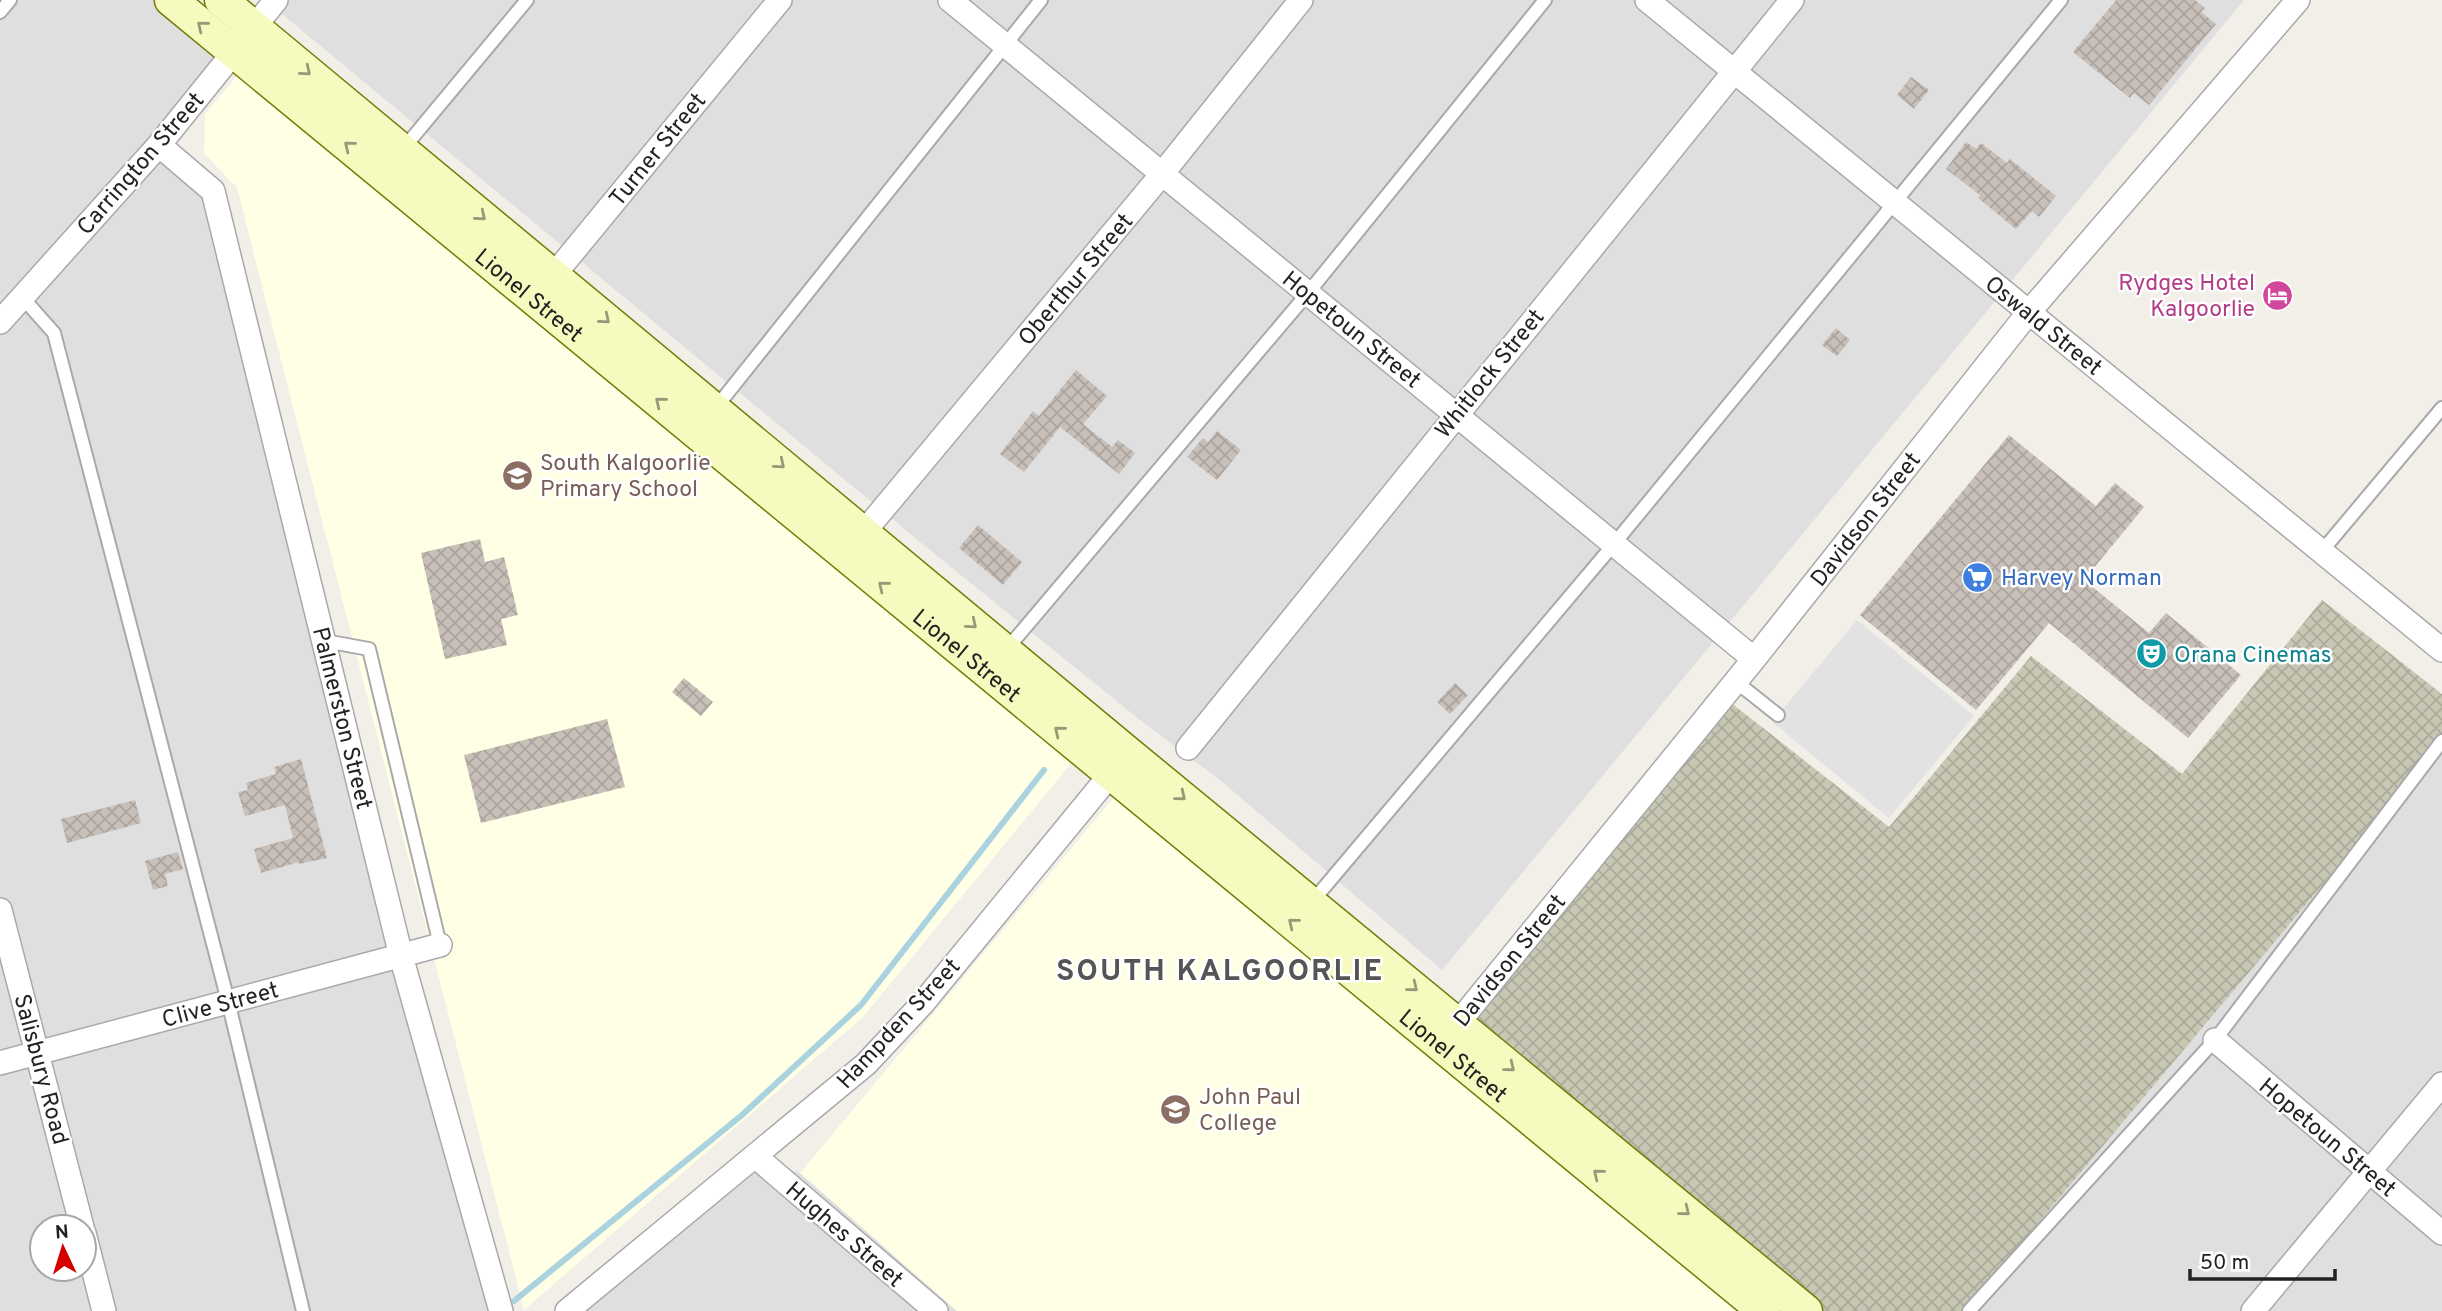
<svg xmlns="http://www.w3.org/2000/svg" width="2442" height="1311" viewBox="0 0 2442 1311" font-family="Overpass,sans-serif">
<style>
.residential{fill:#e0dfdf;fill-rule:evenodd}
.education{fill:#ffffe5}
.construction{fill:url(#construction-cross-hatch)}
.parking{fill:#e2e2e2}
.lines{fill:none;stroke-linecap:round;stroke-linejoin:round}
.stream{stroke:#aad3df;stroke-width:6}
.building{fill:url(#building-cross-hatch)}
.lane-casing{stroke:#a9a9a9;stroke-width:16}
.street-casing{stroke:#a9a9a9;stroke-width:26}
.secondary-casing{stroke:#707d05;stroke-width:35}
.lane{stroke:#fff;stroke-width:12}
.street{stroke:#fff;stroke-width:23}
.secondary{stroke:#f7fabf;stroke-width:32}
.oneway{stroke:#979978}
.labels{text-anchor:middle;stroke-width:5;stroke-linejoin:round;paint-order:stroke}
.street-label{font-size:23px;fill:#222;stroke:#fff}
.hotel-label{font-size:23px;fill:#b23c85;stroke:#fff;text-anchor:end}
.education-label{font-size:23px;fill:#785e54;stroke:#fff;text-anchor:start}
.shop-label{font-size:23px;fill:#366cbe;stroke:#fff;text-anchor:start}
.culture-label{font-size:23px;fill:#0d838f;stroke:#fff;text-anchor:start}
.district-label{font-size:30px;font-weight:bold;letter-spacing:2px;fill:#555;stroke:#fff}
</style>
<defs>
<pattern id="construction-cross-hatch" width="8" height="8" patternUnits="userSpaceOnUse" patternTransform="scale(1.75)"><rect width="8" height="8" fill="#c7c7b4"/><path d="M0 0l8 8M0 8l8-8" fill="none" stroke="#abab9a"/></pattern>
<pattern id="building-cross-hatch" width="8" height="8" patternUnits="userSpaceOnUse" patternTransform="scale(1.75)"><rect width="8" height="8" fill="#c7bfb8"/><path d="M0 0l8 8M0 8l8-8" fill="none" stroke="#aba49e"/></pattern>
</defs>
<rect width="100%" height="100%" fill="#f2efe9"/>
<!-- residential -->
<path class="residential" d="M0,0H171L234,52L159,145L213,191L496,1311H0ZM42,1227H84V1269H42Z
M265,0H2244L1442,970L1220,780L1140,720L920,542Z
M2442,743V1311H1964Z
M755,1156L800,1173L957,1311H558Z"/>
<!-- education -->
<path class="education" d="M237,76L1073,761L863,1017L524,1310L237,188L204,153L205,114Z
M1115,796L1745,1311H957L800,1173Z"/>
<!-- construction -->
<path class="construction" d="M2322,600L2442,694V743L1964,1311H1806L1457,1024L1721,695L1889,827L2031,656L2182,774Z"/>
<!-- parking -->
<path class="parking" d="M1857,620L1974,716L1889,818L1772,722Z"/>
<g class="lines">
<!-- stream -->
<path class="stream" d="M514,1301L742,1115L861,1005L1044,770"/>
</g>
<!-- building -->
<path class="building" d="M2116,0H2195L2205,8L2201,12L2216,24L2149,105L2134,93L2130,98L2073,52Z
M1911,77L1929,90L1914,109L1897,95Z
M1966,142L1976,149L1981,143L2007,163L2010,159L2056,196L2039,217L2032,211L2016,229L1978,198L1980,195L1946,169Z
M1836,328L1850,340L1837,356L1822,345Z
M1076,370L1107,396L1083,424L1112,447L1118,440L1135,453L1119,474L1060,427L1024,472L1000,454L1033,411L1039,416Z
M1217,431L1241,450L1217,480L1187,457L1203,438L1208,442Z
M2009,435L2096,506L2115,483L2144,507L2084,580L2149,633L2166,613L2241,675L2188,738L2049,623L1976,710L1860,615Z
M978,525L1022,562L1003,585L959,548Z
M480,539L485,562L504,557L518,615L501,619L507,645L445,659L421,553Z
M684,678L713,702L701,716L672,692Z
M1455,683L1468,695L1450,714L1437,702Z
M607,719L625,787L481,823L464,755Z
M301,759L327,858L299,864V862L261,873L254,849L293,838L285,805L245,816L238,792L248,790L246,783L276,774L274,767Z
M135,800L141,823L67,843L61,819Z
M178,852L183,869L165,874L168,886L153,890L145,861Z"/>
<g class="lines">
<defs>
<path id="lane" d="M0,12L10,0
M403,149L527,0
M22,297L54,333L228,1001L303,1311
M714,410L1041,0
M2322,551L2442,408
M325,641L369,649L440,945
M1006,650L1308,293L1545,0
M1735,681L1778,715
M1311,903L1614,544L2061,0
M1969,1311L2215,1040L2442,741"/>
<path id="street" d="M950,0L1754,659
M1647,0L2442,650
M159,145L213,191L401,956L501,1311
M544,287L780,0
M0,322L159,145L276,0
M854,544L1162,174L1301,0
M1188,748L1792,0
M0,910L82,1227
M1449,1034L1754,659L2029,312L2298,0
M2215,1040L2442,1233
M0,1063L440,945
M755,1156L936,1311
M84,1233L104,1311
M567,1311L866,1064L923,1003L1119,764
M2253,1311L2442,1084"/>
<g id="secondary">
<path id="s1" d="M171,0L1764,1311"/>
<path d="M221,0L1128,753L1806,1311"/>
</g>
</defs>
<!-- lane casing -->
<use href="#lane" class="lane-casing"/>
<!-- street casing -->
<use href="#street" class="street-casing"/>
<!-- secondary casing -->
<use href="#secondary" class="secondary-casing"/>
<!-- lane -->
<use href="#lane" class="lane"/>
<!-- street -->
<use href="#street" class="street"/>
<!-- secondary -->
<use href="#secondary" class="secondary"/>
</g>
<!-- one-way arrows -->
<defs><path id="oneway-chevron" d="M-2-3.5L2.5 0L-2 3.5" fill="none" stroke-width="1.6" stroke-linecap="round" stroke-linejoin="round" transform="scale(1.75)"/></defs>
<g class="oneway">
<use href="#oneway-chevron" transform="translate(202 26) rotate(-141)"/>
<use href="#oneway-chevron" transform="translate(306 71) rotate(40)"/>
<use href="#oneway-chevron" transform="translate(349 146) rotate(-141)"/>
<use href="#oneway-chevron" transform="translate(481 216) rotate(40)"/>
<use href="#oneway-chevron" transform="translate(605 319) rotate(40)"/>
<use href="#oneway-chevron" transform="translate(660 402) rotate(-141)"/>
<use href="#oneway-chevron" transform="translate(780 464) rotate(40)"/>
<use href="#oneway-chevron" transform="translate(883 586) rotate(-141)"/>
<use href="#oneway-chevron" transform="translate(972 624) rotate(40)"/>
<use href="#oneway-chevron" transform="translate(1059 731) rotate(-141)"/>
<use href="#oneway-chevron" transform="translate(1181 796) rotate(39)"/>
<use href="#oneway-chevron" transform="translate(1293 923) rotate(-141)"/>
<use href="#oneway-chevron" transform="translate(1413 987) rotate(39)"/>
<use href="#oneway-chevron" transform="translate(1510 1067) rotate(39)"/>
<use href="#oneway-chevron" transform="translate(1598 1174) rotate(-141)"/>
<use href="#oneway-chevron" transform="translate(1685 1211) rotate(39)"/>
</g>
<!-- icons -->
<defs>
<symbol id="hotel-disc" viewBox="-11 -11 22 22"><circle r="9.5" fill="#d1479c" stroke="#fff"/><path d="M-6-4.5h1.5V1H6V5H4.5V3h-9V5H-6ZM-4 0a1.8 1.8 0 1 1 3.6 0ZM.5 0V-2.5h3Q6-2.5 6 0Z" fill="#fff"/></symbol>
<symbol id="school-disc" viewBox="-11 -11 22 22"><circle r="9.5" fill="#8d6e63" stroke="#fff"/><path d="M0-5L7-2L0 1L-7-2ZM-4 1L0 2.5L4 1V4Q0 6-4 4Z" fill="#fff"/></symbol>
<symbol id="supermarket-disc" viewBox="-11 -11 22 22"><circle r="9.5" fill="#3f7fe0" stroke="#fff"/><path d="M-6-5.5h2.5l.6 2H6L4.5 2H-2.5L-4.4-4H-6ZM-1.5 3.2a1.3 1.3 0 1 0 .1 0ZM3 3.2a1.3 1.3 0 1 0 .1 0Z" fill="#fff"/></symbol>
<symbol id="theatre-disc" viewBox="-11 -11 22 22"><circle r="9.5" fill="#0f9aa8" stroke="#fff"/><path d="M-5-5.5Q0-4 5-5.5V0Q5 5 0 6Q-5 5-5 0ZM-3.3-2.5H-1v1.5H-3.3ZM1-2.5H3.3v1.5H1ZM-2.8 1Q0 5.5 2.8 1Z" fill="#fff"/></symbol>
</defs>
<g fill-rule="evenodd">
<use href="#hotel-disc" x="2260" y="278" width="35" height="35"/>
<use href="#school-disc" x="500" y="458" width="35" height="35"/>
<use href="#supermarket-disc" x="1960" y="560" width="35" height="35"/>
<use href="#theatre-disc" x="2134" y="636" width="35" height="35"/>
<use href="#school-disc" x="1158" y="1092" width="35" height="35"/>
</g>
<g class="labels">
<!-- street labels -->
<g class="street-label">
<text transform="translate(657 149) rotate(-51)" y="8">Turner Street</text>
<text transform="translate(140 163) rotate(-49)" y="8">Carrington Street</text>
<text transform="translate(1075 279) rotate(-50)" y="8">Oberthur Street</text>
<text dy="8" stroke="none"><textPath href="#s1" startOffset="464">Lionel Street</textPath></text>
<text transform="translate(2044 325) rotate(39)" y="8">Oswald Street</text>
<text transform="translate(1352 329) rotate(39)" y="8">Hopetoun Street</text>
<text transform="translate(1489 373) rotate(-51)" y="8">Whitlock Street</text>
<text transform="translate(1865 519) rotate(-52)" y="8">Davidson Street</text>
<text dy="8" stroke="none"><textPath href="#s1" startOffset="1031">Lionel Street</textPath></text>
<text transform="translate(343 718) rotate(76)" y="8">Palmerston Street</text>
<text transform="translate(1509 960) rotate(-51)" y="8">Davidson Street</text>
<text transform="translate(220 1004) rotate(-15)" y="8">Clive Street</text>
<text transform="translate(898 1023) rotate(-47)" y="8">Hampden Street</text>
<text dy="8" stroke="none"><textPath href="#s1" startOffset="1661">Lionel Street</textPath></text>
<text transform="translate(42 1069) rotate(75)" y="8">Salisbury Road</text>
<text transform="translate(2328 1137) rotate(40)" y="8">Hopetoun Street</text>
<text transform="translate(845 1234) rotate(41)" y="8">Hughes Street</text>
</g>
<!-- hotel labels -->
<g class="hotel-label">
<text x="2255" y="290">Rydges Hotel<tspan x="2255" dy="26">Kalgoorlie</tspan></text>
</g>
<!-- education labels -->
<g class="education-label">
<text x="540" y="470">South Kalgoorlie<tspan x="540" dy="26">Primary School</tspan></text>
<text x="1199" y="1104">John Paul<tspan x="1199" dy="26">College</tspan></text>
</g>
<!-- shop labels -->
<g class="shop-label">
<text x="2001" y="585">Harvey Norman</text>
</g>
<!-- culture labels -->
<g class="culture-label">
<text x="2174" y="662">Orana Cinemas</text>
</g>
<!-- district labels -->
<g class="district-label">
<text x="1220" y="980">SOUTH KALGOORLIE</text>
</g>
</g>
<!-- north arrow -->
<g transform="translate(63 1248) rotate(356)"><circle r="33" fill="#ffffff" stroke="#a7a7a7" stroke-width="2"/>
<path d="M0-5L12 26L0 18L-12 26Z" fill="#d40000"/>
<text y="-10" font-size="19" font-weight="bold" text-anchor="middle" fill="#222222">N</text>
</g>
<!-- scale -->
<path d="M2190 1269v10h145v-10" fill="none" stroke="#222222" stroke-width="3.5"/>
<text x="2200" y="1269" font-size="21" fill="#222222" stroke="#ffffff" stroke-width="5" paint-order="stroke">50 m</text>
</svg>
